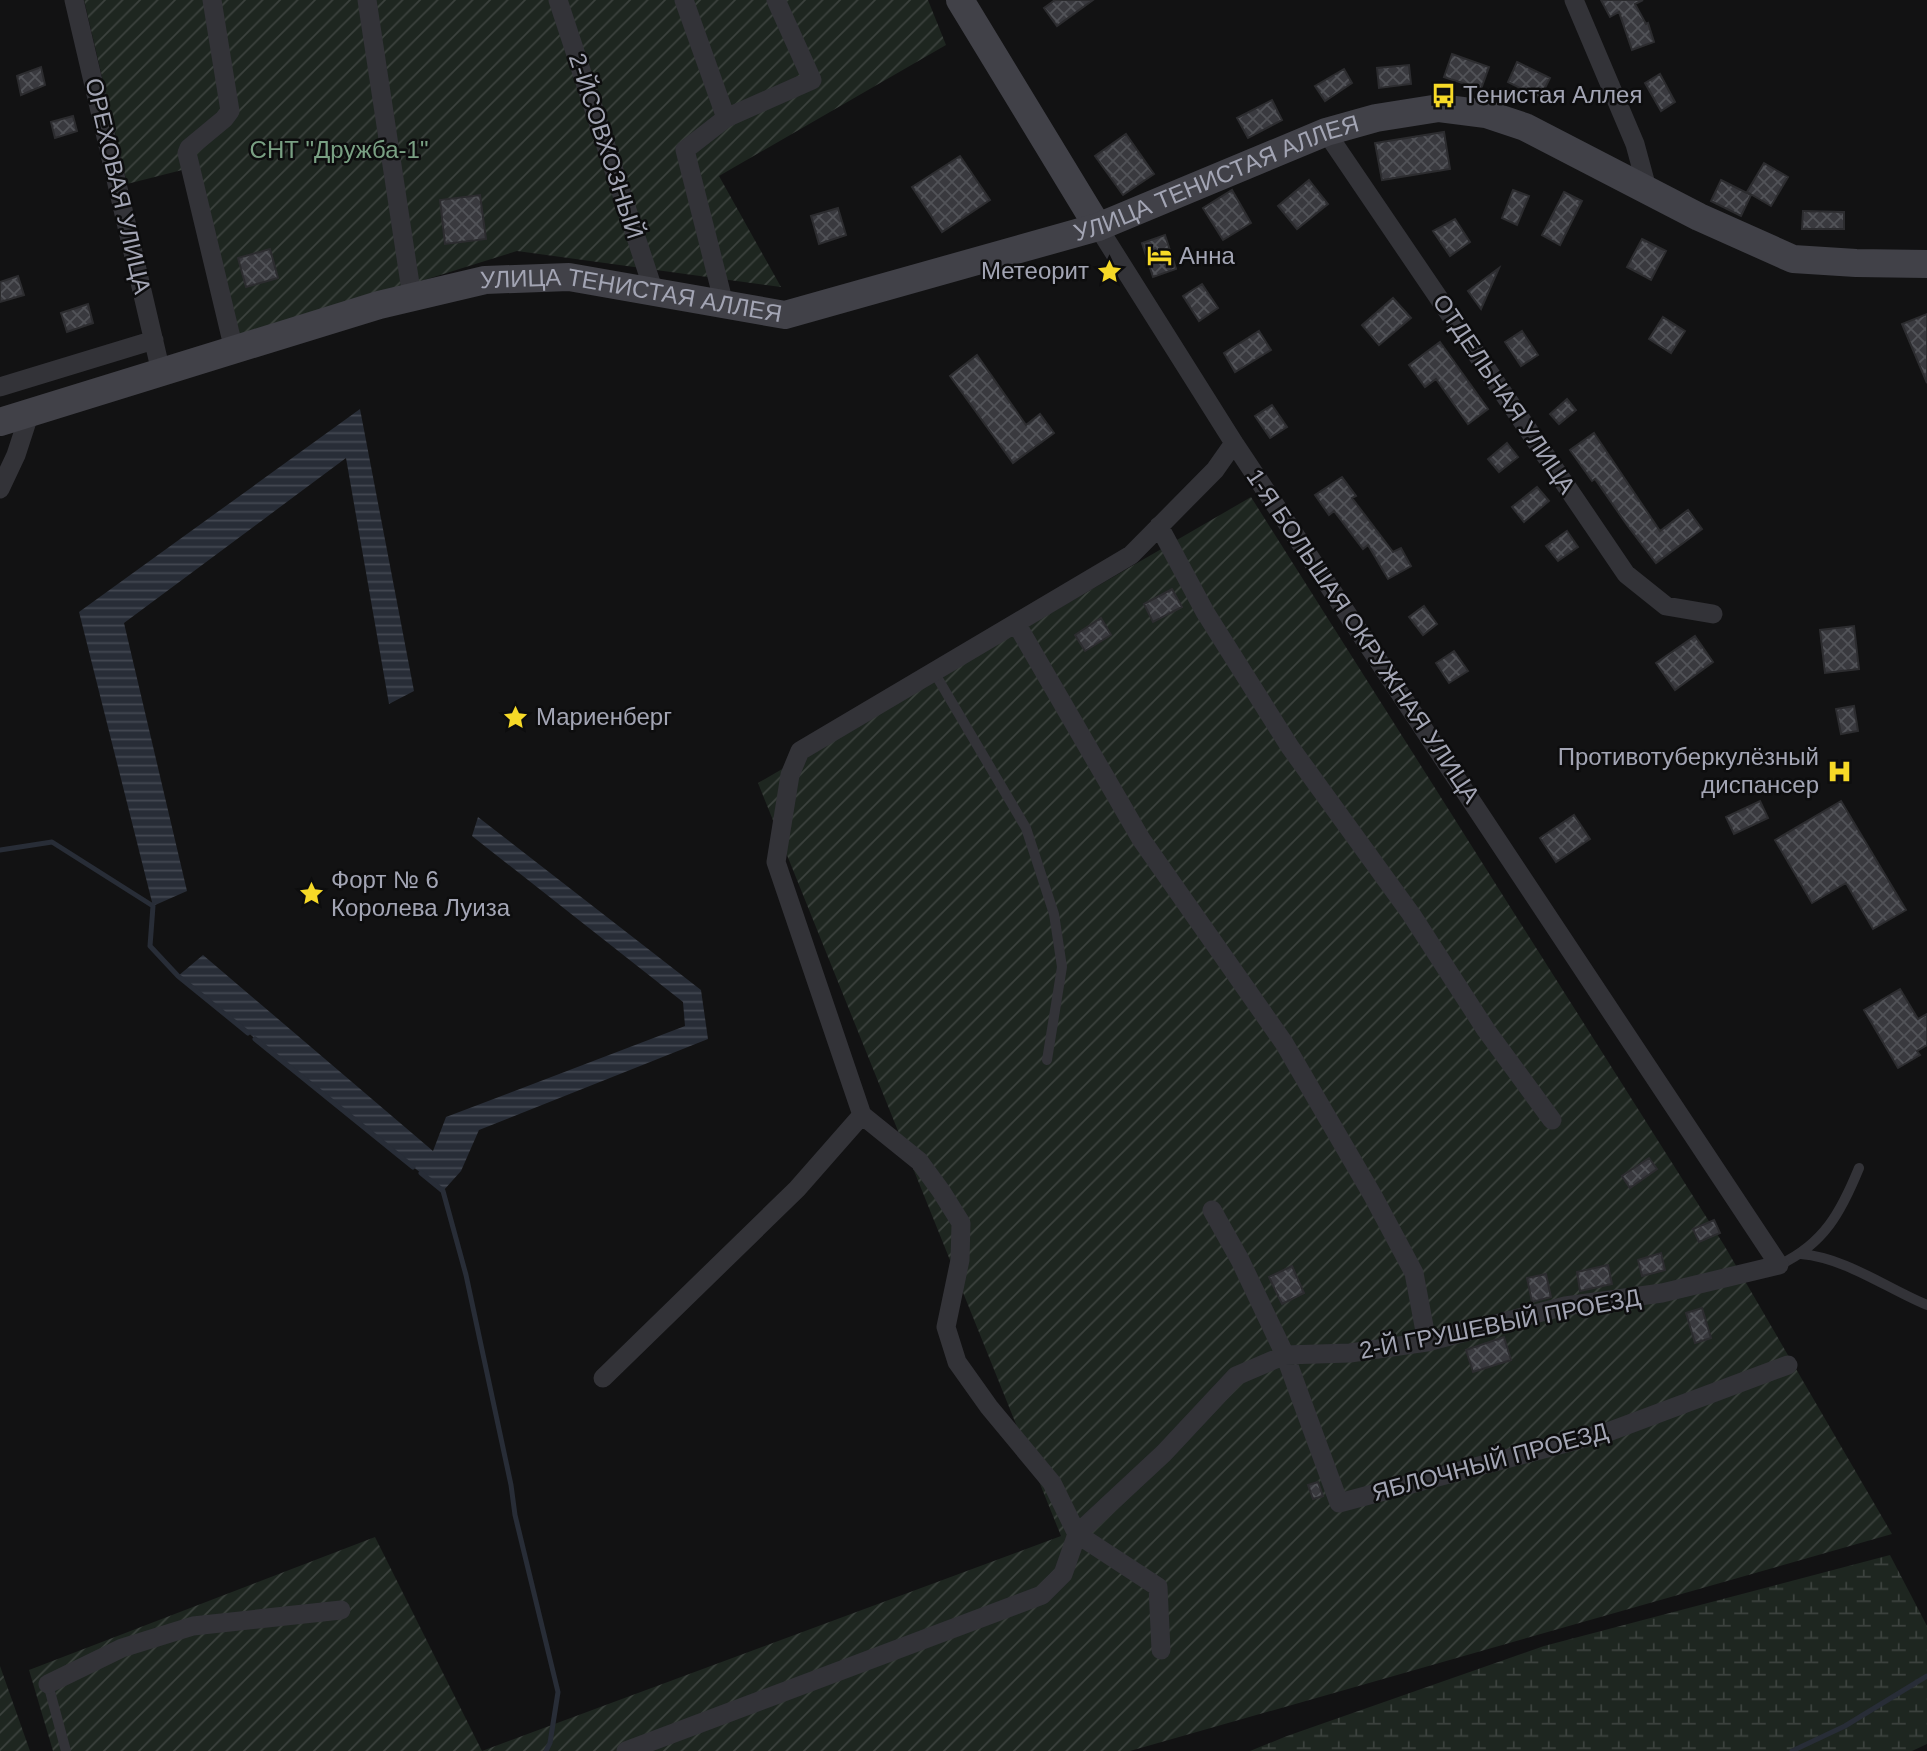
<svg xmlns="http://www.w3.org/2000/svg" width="1927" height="1751" viewBox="0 0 1927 1751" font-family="Arial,sans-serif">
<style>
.wetland{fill:url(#wetland-marsh)}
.garden{fill:url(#garden-furrows)}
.water{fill:url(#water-rules)}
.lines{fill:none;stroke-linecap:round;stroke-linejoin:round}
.stream{stroke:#282d37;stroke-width:5}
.building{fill:url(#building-cross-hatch);stroke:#2c2c2f;stroke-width:2}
.lane{stroke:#333338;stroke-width:10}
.street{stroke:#333338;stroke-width:19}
.secondary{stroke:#414148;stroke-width:28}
.labels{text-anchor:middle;stroke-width:5;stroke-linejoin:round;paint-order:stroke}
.poi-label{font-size:24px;fill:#a3a5b4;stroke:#0d0d0e;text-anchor:start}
.street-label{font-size:24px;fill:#a3a5b4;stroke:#0d0d0e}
.park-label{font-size:24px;fill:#79a083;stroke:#0d0d0e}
</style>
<defs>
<pattern id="wetland-marsh" width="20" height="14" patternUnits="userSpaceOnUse" patternTransform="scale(1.75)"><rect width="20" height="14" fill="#1e2620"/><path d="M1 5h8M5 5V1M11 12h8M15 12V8" fill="none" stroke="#3c423e"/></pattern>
<pattern id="garden-furrows" width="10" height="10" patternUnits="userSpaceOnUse" patternTransform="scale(1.75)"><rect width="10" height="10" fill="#1e2620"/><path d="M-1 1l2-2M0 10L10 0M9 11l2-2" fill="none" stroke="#3c423e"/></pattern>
<pattern id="water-rules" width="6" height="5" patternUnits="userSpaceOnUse" patternTransform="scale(1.75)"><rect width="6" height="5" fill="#282d37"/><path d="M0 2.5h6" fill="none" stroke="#444852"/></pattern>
<pattern id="building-cross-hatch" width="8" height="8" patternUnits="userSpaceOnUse" patternTransform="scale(1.75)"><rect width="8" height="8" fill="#39393e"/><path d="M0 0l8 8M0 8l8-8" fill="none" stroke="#525358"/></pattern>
</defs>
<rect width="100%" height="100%" fill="#121213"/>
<!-- wetland -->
<path class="wetland" d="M1890,1555L1927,1626V1744L1912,1751H1250L1287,1736L1544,1646Z"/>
<!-- garden -->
<path class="garden" d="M84,0H928L946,45L719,176L781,287L517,251L236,339L190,168L127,184Z
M1251,497L1724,1245L1892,1534L1130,1751H482L1061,1536L758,783Z
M375,1537L482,1751H53L29,1670Z
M0,1666L30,1751H0Z"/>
<!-- water -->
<path class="water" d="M360,409L414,691L389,704L346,458L124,623L187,891L153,906L79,612Z
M478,817L701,990L708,1039L479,1130L461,1171L443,1191L178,976L203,955L433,1151L446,1117L685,1026L683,1002L472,836Z"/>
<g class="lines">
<!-- stream -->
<path class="stream" d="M0,850L52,842L153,906L150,946L178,976L248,1033
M255,1039L413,1167
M421,1173L443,1191L466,1275L511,1485L515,1515L558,1692L550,1743L546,1751
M1792,1751L1845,1726L1927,1676"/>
</g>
<!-- building -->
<path class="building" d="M1055,0H1093L1057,26L1044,8Z
M1601,0H1643L1635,4L1646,24L1648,23L1654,42L1632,50L1619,12L1610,17Z
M1452,54L1489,67L1481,89L1444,77Z
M1517,62L1550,78L1540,98L1508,82Z
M1409,65L1411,84L1379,88L1377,68Z
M41,67L45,85L21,95L17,76Z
M1344,69L1352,83L1325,101L1315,86Z
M1660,74L1675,102L1661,111L1645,83Z
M1272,100L1282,120L1248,138L1237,118Z
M73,116L77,131L55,138L51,122Z
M1444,132L1450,169L1382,180L1375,143Z
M1126,134L1154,174L1123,195L1095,156Z
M960,156L990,200L942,232L912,187Z
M1764,163L1788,177L1771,206L1747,192Z
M1309,180L1328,204L1297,229L1278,206Z
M1721,180L1751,195L1741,216L1711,201Z
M1232,190L1251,223L1223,240L1203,208Z
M1513,190L1529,196L1517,225L1502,218Z
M1564,192L1582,201L1560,245L1542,235Z
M480,195L486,239L445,244L440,200Z
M838,208L846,235L819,244L811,216Z
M1803,211L1844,212V229H1802Z
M1455,219L1470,242L1450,256L1433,231Z
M1165,235L1176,269L1153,277L1142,243Z
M1642,239L1666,251L1651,280L1627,267Z
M270,249L278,278L246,287L238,258Z
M1499,268L1481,309L1468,291Z
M18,276L24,295L0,302V282Z
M1202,284L1218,308L1199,321L1183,296Z
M1393,298L1411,318L1379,345L1362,325Z
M88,304L93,323L67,332L61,313Z
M1927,314V383L1902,324Z
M1663,317L1685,331L1671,353L1649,339Z
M1259,331L1271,350L1235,372L1224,353Z
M1522,331L1538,355L1521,366L1505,342Z
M1440,342L1488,409L1468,424L1436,379L1425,387L1409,365Z
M977,355L1026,425L1040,414L1054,433L1013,463L950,376Z
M1567,399L1576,410L1559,424L1550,414Z
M1272,405L1287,427L1270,438L1255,416Z
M1594,433L1660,531L1688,510L1702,529L1656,563L1627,525L1595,479L1592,481L1570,450Z
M1507,443L1518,457L1499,472L1488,459Z
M1342,477L1356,496L1352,498L1393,552L1401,548L1411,566L1388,579L1368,545L1363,549L1334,511L1329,515L1315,495Z
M1537,487L1549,501L1524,522L1512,507Z
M1567,531L1578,547L1558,561L1546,546Z
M1172,589L1182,607L1153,622L1144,604Z
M1424,606L1437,624L1423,635L1409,617Z
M1101,618L1111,635L1085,651L1075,635Z
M1854,626L1859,669L1825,673L1820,630Z
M1695,636L1713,662L1675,690L1656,663Z
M1454,651L1468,671L1449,683L1436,663Z
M1854,706L1858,731L1841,734L1836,709Z
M1760,801L1768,818L1734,834L1726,817Z
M1841,801L1906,910L1873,929L1846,883L1812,903L1775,840Z
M1574,815L1590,839L1556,862L1540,838Z
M1900,989L1918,1019L1927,1014V1045L1917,1051L1920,1055L1898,1068L1864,1010Z
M1649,1158L1657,1169L1630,1188L1622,1176Z
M1714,1220L1720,1233L1699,1242L1693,1229Z
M1661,1253L1665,1270L1642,1276L1638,1260Z
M1608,1265L1612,1284L1580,1291L1577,1272Z
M1292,1266L1304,1293L1282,1304L1269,1277Z
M1546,1274L1551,1297L1532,1302L1527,1278Z
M1702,1308L1711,1338L1695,1343L1686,1313Z
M1504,1337L1511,1360L1473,1372L1466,1350Z
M1318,1482L1323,1496L1313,1499L1308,1485Z"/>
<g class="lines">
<!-- lane -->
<path class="lane" d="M934,672L1026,828L1054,914L1062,967L1047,1060
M1801,1254C1846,1258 1886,1288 1927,1305
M1779,1265C1824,1244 1841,1212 1859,1168
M48,1684L66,1751"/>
<!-- street -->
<path class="street" d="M74,0L161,372
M212,0L230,111L224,119L189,148L187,153L234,350
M367,0L412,297
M558,0L654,292
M684,0L726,118
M1574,0L1635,144L1648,192
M1326,132L1626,574L1666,606L1713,614
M724,304L685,150L726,118L812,80L776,0
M0,387L154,340
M0,489L16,455L30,412
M1159,526L1205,612L1290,747L1411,914L1486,1030L1552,1120
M1016,623L1141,839L1284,1043L1373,1196L1414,1273L1427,1342
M862,1115L919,1161L941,1191L961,1223L960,1260L946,1327L957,1362L989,1407L1052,1483L1077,1534L1158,1587L1161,1650
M1212,1210L1240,1260L1285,1355L1339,1503L1608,1432L1788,1365
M603,1378L797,1189L862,1115L776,862L790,775L800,751L1131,555L1215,470L1234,443
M48,1684L122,1648L193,1626L341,1610
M626,1751L1042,1595L1063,1574L1077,1534L1164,1453L1236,1376L1285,1355L1350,1353L1427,1342L1565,1306L1662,1293L1779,1265L1234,443L1098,227"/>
<!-- secondary -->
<g class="secondary">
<path d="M960,0L1098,227"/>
<path id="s1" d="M0,422L379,305L485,280L569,277L785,315L1098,227L1326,132L1376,118L1439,108L1486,114L1525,127L1699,217L1793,259L1856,263L1927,264"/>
</g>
</g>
<!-- icons -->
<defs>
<symbol id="bus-bare" viewBox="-9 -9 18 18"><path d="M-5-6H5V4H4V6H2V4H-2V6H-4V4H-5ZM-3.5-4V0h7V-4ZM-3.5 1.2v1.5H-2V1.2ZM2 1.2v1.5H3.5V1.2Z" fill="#f6d927" stroke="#0d0d0e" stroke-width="2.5" paint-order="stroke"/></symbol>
<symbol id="hotel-bare" viewBox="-9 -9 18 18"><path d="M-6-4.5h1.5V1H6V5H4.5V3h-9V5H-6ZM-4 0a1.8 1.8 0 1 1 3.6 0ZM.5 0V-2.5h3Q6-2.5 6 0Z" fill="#f6d927" stroke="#0d0d0e" stroke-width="2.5" paint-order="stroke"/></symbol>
<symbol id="sight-bare" viewBox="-9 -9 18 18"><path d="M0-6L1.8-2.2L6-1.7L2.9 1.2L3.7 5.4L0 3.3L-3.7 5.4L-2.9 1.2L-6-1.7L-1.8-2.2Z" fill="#f6d927" stroke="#0d0d0e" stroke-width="2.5" paint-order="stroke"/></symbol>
<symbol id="hospital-bare" viewBox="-9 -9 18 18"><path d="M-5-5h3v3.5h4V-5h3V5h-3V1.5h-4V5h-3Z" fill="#f6d927" stroke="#0d0d0e" stroke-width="2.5" paint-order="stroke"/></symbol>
</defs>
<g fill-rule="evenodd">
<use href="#bus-bare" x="1426" y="78" width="35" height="35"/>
<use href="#hotel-bare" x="1142" y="238" width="35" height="35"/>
<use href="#sight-bare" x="1092" y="254" width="35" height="35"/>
<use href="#sight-bare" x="498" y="700" width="35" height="35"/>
<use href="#hospital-bare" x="1822" y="754" width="35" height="35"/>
<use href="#sight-bare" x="294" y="876" width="35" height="35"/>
</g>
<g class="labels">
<!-- poi labels -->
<g class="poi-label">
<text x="1463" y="103">Тенистая Аллея</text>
<text x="1179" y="264">Анна</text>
<text x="1089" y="279" text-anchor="end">Метеорит</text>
<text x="536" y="725">Мариенберг</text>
<text x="1819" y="765" text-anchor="end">Противотуберкулёзный<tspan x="1819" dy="28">диспансер</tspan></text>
<text x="331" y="888">Форт № 6<tspan x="331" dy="28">Королева Луиза</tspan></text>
</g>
<!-- street labels -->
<g class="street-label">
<text transform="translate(606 146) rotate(72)" y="8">2-ЙСОВХОЗНЫЙ</text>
<text dy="8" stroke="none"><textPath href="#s1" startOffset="1262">УЛИЦА ТЕНИСТАЯ АЛЛЕЯ</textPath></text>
<text transform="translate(118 186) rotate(77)" y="8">ОРЕХОВАЯ УЛИЦА</text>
<text dy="8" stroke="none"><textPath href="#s1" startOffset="653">УЛИЦА ТЕНИСТАЯ АЛЛЕЯ</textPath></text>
<text transform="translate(1504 394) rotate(56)" y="8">ОТДЕЛЬНАЯ УЛИЦА</text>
<text transform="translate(1363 636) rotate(56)" y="8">1-Я БОЛЬШАЯ ОКРУЖНАЯ УЛИЦА</text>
<text transform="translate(1500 1324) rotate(-11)" y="8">2-Й ГРУШЕВЫЙ ПРОЕЗД</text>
<text transform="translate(1490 1462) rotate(-15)" y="8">ЯБЛОЧНЫЙ ПРОЕЗД</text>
</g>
<!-- park labels -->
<g class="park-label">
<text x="339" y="158">СНТ "Дружба-1"</text>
</g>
</g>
</svg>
